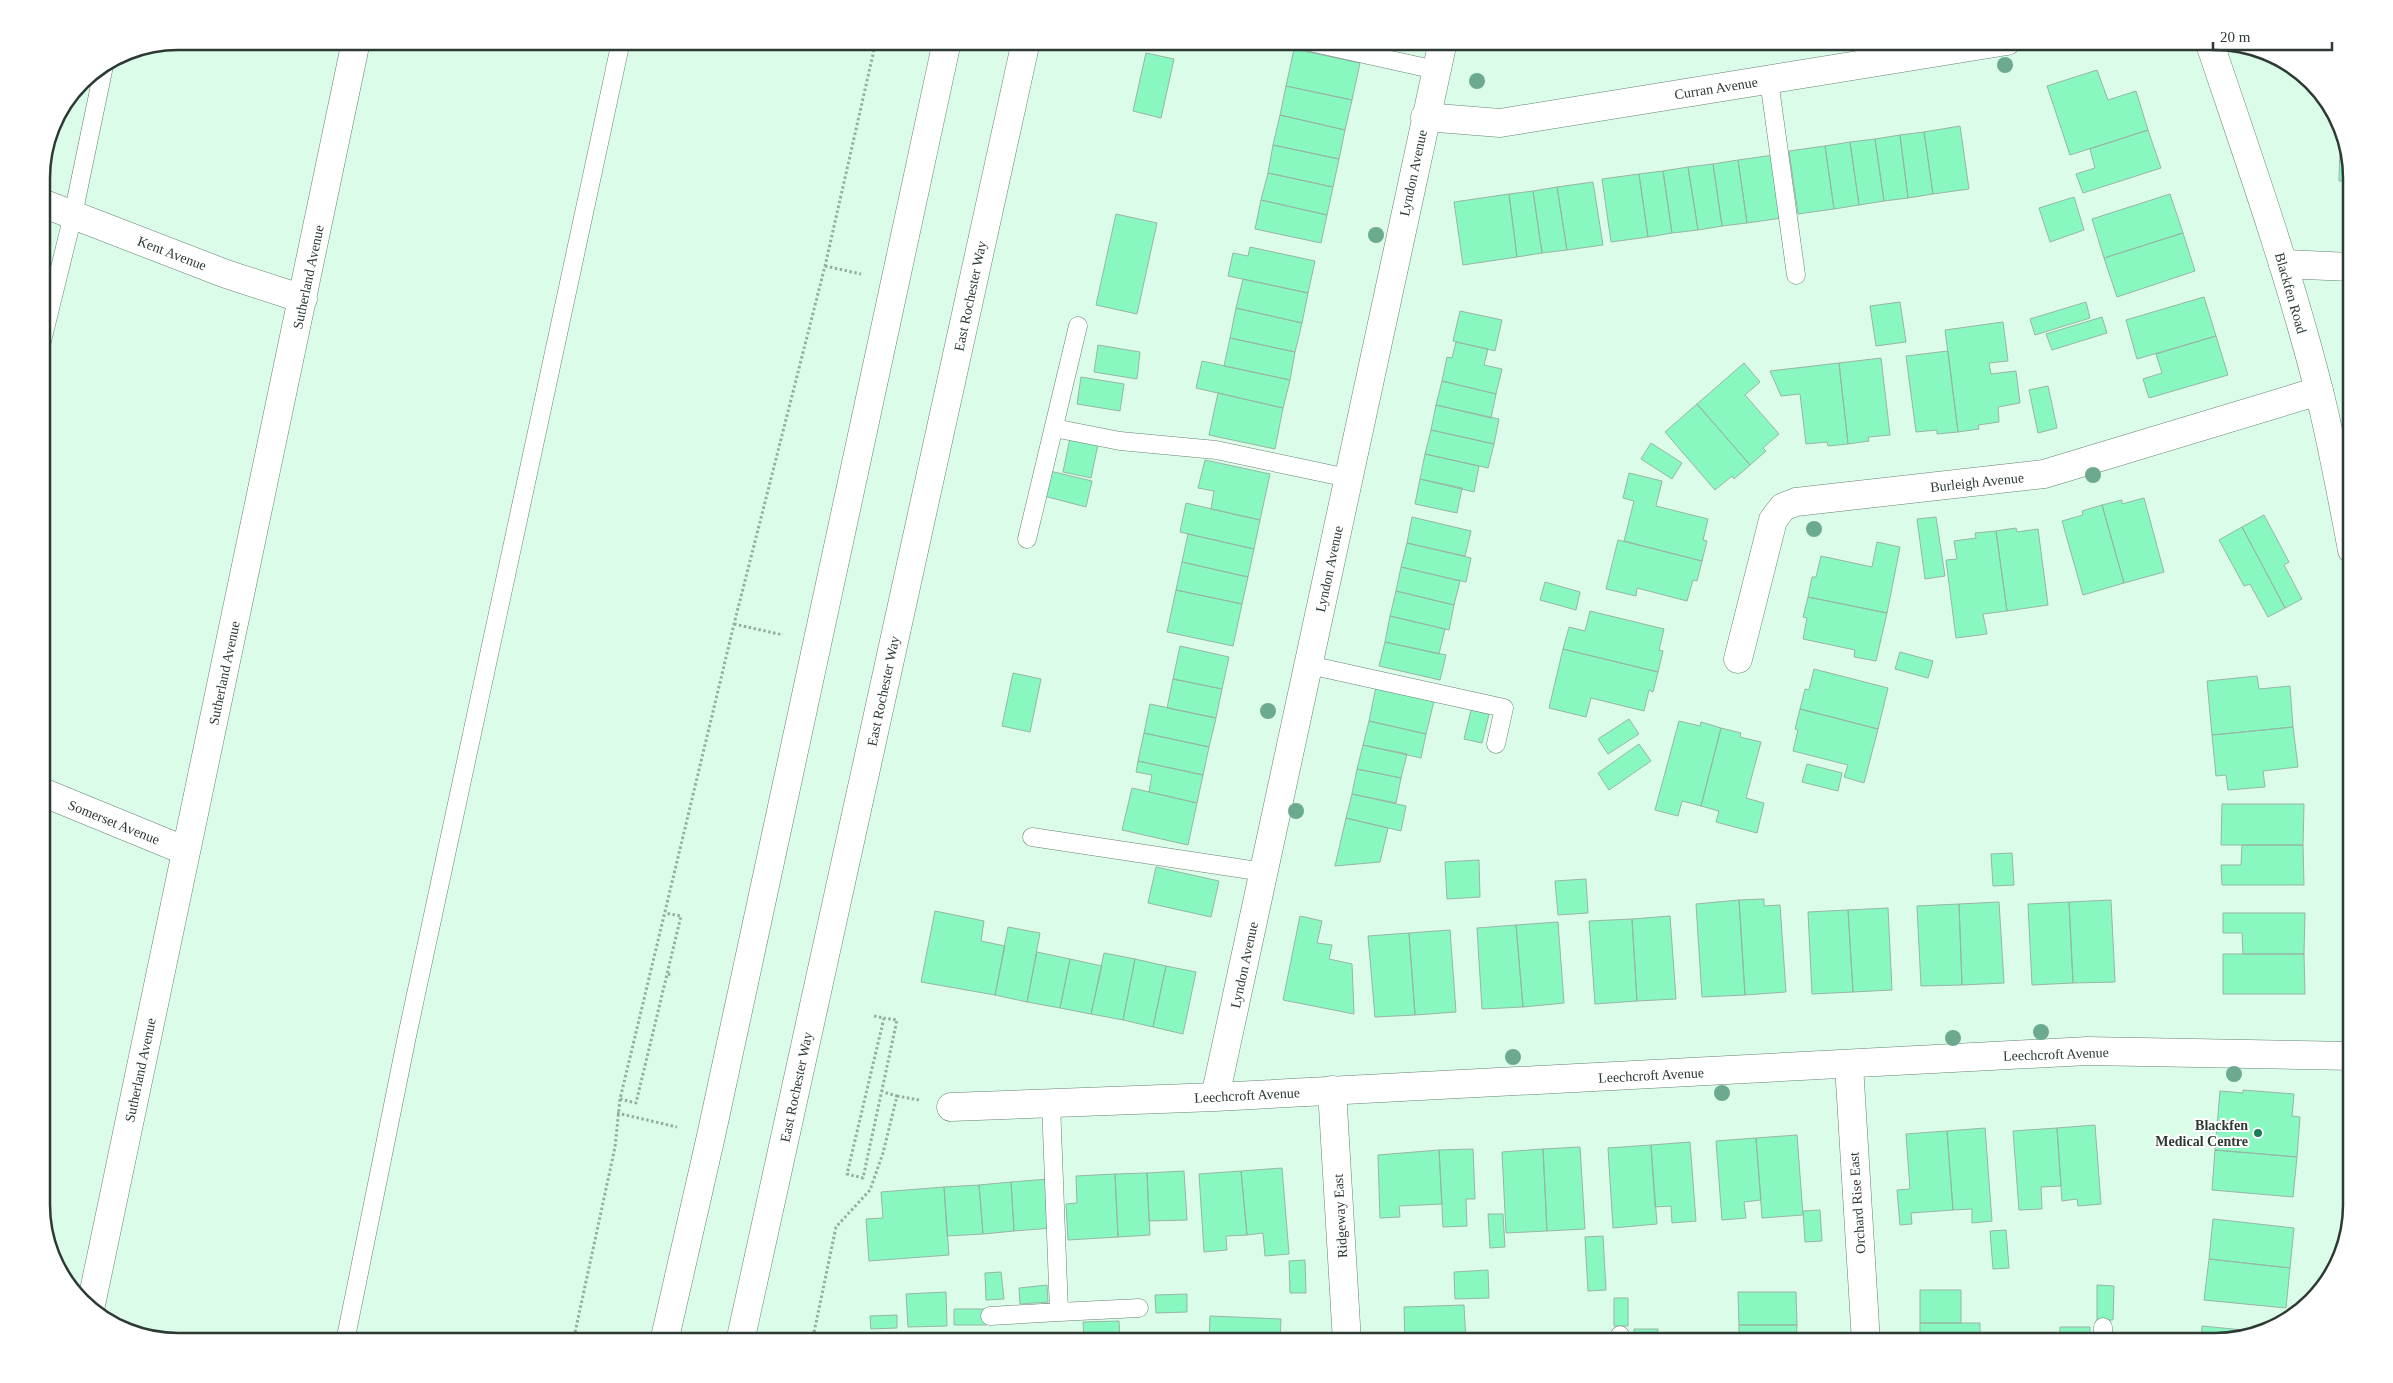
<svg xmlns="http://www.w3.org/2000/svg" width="2393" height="1383" viewBox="0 0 2393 1383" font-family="'Times New Roman',serif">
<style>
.building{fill:#88f7c0;stroke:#97b6a5}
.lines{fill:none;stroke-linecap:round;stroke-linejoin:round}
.service-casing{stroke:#658272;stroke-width:19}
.minor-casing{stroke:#658272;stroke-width:29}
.primary-casing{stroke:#658272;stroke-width:29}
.trunk-casing{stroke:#658272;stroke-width:29}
.path{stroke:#96aea0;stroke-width:3;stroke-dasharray:2.5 2.5;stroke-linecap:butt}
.service{stroke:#fff;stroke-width:18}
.minor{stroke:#fff;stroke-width:28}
.primary{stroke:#fff;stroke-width:28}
.trunk{stroke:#fff;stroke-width:28}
.tree{fill:#6caa8f}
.poi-dot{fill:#1b7d56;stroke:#fff;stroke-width:2}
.labels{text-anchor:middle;stroke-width:4;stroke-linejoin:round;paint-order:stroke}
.street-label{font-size:14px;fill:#2d3a33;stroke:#fff}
.poi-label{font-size:14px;font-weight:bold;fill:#2d3a33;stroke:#fff;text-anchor:end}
.rim{fill:none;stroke:#2d3a33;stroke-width:2.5}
</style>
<rect width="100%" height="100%" fill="#dcfcea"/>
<!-- building -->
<path class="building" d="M1294,49L1360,63L1352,100L1286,86Z
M1146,53L1174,59L1161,118L1133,111Z
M2097,70L2108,100L2136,91L2148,130L2070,155L2047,86Z
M1286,86L1352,100L1345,130L1280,115Z
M2316,90L2326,99H2315Z
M1280,115L1345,130L1339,159L1273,145Z
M1960,126L1969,189L1933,194L1924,132Z
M2148,130L2161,168L2083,193L2076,174L2095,168L2090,149Z
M1924,132L1933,194L1908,198L1900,135Z
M1900,135L1908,198L1884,201L1875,139Z
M1875,139L1884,201L1859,205L1850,142Z
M1850,142L1859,205L1834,209L1825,146Z
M1273,145L1339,159L1333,187L1268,173Z
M2340,145H2343L2351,170V181H2339Z
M1825,146L1834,209L1798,214L1789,151Z
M1774,155L1782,218L1747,223L1738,160Z
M1738,160L1747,223L1722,226L1713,164Z
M1713,164L1722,226L1698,230L1688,167Z
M1688,167L1698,230L1672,233L1663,171Z
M1663,171L1672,233L1648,237L1639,174Z
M1268,173L1333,187L1327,215L1261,200Z
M1639,174L1648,237L1611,242L1602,179Z
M1593,182L1603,245L1567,250L1557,187Z
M1557,187L1567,250L1542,253L1533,191Z
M1533,191L1542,253L1517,257L1509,194Z
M1509,194L1517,257L1463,265L1454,202Z
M2170,194L2183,233L2104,258L2092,219Z
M2074,197L2084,230L2050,242L2039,208Z
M1261,200L1327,215L1321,243L1255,229Z
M1116,214L1157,223L1137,314L1096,305Z
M2183,233L2195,271L2117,297L2104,258Z
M1250,247L1315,261L1308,293L1228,276L1233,253L1248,256Z
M1243,279L1308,293L1302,323L1236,308Z
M2204,297L2216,336L2137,359L2126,320Z
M1900,302L1906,342L1876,346L1870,306Z
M2086,302L2090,318L2035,335L2030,319Z
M1236,308L1302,323L1295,352L1230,338Z
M1460,311L1502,320L1495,351L1453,341Z
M2102,317L2107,333L2052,350L2046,334Z
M2003,322L2008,361L1989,363L1991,374L2016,371L2020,403L1998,407L1999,422L1978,425L1979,429L1958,432L1945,330Z
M2216,336L2228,375L2149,398L2143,379L2162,373L2156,354Z
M1230,338L1295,352L1290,380L1224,366Z
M1456,342L1488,349L1484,365L1502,369L1496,394L1442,381L1447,357L1452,358Z
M1098,345L1140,352L1137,379L1094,372Z
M1948,351L1958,432L1937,434V430L1916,432L1906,356Z
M1881,358L1890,435L1868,437L1869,441L1848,444L1839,363Z
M1202,361L1290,380L1283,408L1196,388Z
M1744,363L1760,382L1745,395L1779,434L1763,448L1766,451L1750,465L1697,404Z
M1839,363L1848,444L1828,446L1827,442L1806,444L1800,394L1781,396L1770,371Z
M1081,377L1124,384L1120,411L1077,404Z
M1442,381L1496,394L1491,418L1436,405Z
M2048,386L2057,428L2038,433L2029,390Z
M1218,393L1283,408L1275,449L1209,435Z
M1697,404L1750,465L1734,479L1732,476L1715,490L1665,432Z
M1436,405L1499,419L1494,444L1431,430Z
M1431,430L1494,444L1488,468L1425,454Z
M1070,438L1098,444L1091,478L1063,472Z
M1651,443L1682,463L1672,479L1641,459Z
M1425,454L1479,466L1474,492L1420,479Z
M1205,460L1270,474L1260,520L1211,509L1214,491L1198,488Z
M1050,471L1092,481L1086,507L1044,496Z
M1629,473L1662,481L1656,506L1708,519L1703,540L1707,541L1702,561L1624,541L1634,501L1623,498Z
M1420,479L1462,488L1457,513L1415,504Z
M2144,498L2164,572L2124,583L2102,505L2122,500V504Z
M1186,503L1260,520L1254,549L1180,532Z
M2102,505L2124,583L2083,595L2062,521L2083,515L2082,511Z
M2264,515L2289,562L2284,565L2302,599L2285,608L2242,527Z
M1412,517L1471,531L1465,556L1407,543Z
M1936,517L1945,576L1925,579L1917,519Z
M2242,527L2285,608L2268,617L2250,584L2244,586L2219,540Z
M2016,528L2017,532L2038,529L2048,605L2007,611L1996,531Z
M1996,531L2007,611L1983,614L1987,634L1956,638L1946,560L1957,559L1954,541L1976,538L1975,533Z
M1188,534L1254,549L1248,577L1182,562Z
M1618,540L1702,561L1697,581L1693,580L1687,601L1637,588L1636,596L1606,589Z
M1877,542L1900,547L1887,613L1808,597L1812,577H1816L1821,556L1872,567Z
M1407,543L1471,558L1466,582L1401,567Z
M1182,562L1248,577L1242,604L1176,590Z
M1401,567L1460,581L1454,605L1396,591Z
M1545,582L1580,592L1576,610L1540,600Z
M1176,590L1242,604L1233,646L1167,632Z
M1396,591L1454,605L1449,630L1390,616Z
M1808,597L1887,613L1876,661L1854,657L1855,650L1803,639L1807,618L1803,617Z
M1590,611L1664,629L1659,650L1663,651L1658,672L1563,649L1569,627L1585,631Z
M1390,616L1445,629L1439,654L1385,642Z
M1385,642L1446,655L1440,680L1379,666Z
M1180,646L1229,657L1222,689L1173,679Z
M1563,649L1658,672L1653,692L1649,690L1644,711L1591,698L1586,717L1549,708Z
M1900,652L1933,661L1928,678L1895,669Z
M1814,669L1888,688L1878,729L1800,709L1805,689L1809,690Z
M1013,673L1041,679L1030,732L1002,726Z
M2257,676L2259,689L2290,686L2293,727L2212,735L2207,681Z
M1173,679L1222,689L1216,718L1167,708Z
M1376,687L1434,701L1426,734L1369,721Z
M1150,704L1216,718L1209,747L1144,733Z
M1800,709L1878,729L1864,783L1844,777L1848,765L1793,751L1798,730L1795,729Z
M1471,710L1489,714L1482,743L1464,739Z
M1629,719L1639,734L1608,754L1598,739Z
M1369,721L1426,734L1421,758L1363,745Z
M1679,721L1700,726L1701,722L1721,728L1701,806L1682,801L1678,816L1655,810Z
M2293,727L2298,767L2263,771L2265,787L2228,790L2226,775L2216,776L2212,735Z
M1721,728L1741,733L1740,737L1761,742L1746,798L1764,803L1757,833L1716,822L1719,811L1701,806Z
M1144,733L1209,747L1203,775L1138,761Z
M1639,744L1651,761L1609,790L1598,773Z
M1363,745L1407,754L1401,778L1357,769Z
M1138,761L1203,775L1197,803L1149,792L1152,775L1136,772Z
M1807,764L1842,773L1838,791L1802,782Z
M1357,769L1401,778L1396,803L1352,794Z
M1132,788L1197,803L1188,845L1122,830Z
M1352,794L1406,806L1401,831L1346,818Z
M2222,804H2304L2303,845H2221Z
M1346,818L1388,828L1380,862L1335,866Z
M2242,845H2303L2304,885H2222L2221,865H2241Z
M2012,853L2014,885L1993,886L1991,854Z
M1479,860L1480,897L1447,899L1445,862Z
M1156,867L1219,881L1211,917L1148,903Z
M1586,879L1588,913L1558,915L1555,881Z
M1764,899V906L1780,905L1786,992L1745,995L1739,900Z
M1739,900L1745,995L1702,997L1696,904Z
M2111,900L2115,982L2073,983L2069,902Z
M1999,902L2004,983L1962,985L1959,904Z
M2069,902L2073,983L2032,985L2028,904Z
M1959,904L1962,985L1921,986L1917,906Z
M1888,908L1892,990L1853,992L1848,910Z
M1848,910L1853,992L1812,994L1808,912Z
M935,911L984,921L981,941L1005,946L995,995L921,982Z
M2223,913H2305L2304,954H2243L2242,933H2223Z
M1300,916L1322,921L1317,943L1332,945L1329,959L1352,964L1354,1014L1283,1000Z
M1670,916L1676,999L1637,1001L1632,919Z
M1632,919L1637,1001L1595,1004L1589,921Z
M1558,922L1564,1003L1523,1007L1516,925Z
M1516,925L1523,1007L1482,1009L1477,928Z
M1008,927L1040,933L1027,1002L995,995Z
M1450,930L1456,1012L1415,1015L1409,933Z
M1409,933L1415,1015L1375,1017L1368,936Z
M1037,952L1070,959L1060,1008L1027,1002Z
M1104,953L1135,959L1123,1020L1091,1014Z
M2223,954H2304L2305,994H2223Z
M1070,959L1102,966L1091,1014L1060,1008Z
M1135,959L1166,966L1153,1027L1123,1020Z
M1166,966L1196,972L1183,1034L1153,1027Z
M2243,1090L2294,1094L2292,1116L2300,1117L2297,1157L2215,1150L2220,1091L2243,1093Z
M2095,1125L2101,1204L2078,1206L2077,1199L2062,1201L2057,1128Z
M1985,1128L1992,1221L1972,1223V1209L1953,1210L1947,1131Z
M2057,1128L2061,1186L2041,1187L2042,1209L2019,1210L2013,1131Z
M1947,1131L1953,1210L1911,1213L1912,1224L1900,1225L1897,1190L1910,1189L1906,1134Z
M1797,1135L1803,1215L1762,1218L1756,1138Z
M1756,1138L1761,1200L1744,1202L1746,1218L1722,1220L1716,1141Z
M1690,1142L1696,1221L1672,1223L1671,1206L1655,1207L1651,1145Z
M1651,1145L1657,1224L1613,1228L1608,1148Z
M1580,1147L1585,1229L1547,1231L1543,1149Z
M1473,1149L1475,1199H1466L1467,1226L1443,1227L1439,1150Z
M1543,1149L1547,1231L1506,1233L1502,1152Z
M1439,1150L1442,1204L1399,1206L1400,1217L1380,1218L1378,1155Z
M2215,1150L2297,1157L2293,1197L2212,1190Z
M1282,1168L1289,1254L1265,1256L1263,1233L1247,1235L1241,1171Z
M1184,1171L1187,1220L1149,1221L1147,1173Z
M1241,1171L1247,1235L1226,1236L1227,1250L1204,1252L1199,1174Z
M1147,1173L1150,1235L1118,1237L1115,1174Z
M1115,1174L1118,1237L1068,1240L1066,1204L1077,1203L1076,1176Z
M1048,1179L1052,1228L1014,1231L1011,1182Z
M1011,1182L1014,1231L983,1234L979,1185Z
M979,1185L983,1234L947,1236L944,1187Z
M944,1187L949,1255L869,1261L866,1219L883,1218L881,1192Z
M1820,1210L1822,1241L1805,1242L1803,1211Z
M1488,1214H1503L1505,1247L1490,1248Z
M2213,1219L2294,1228L2290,1268L2209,1259Z
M2006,1230L2009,1268L1993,1269L1990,1231Z
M1603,1236L1606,1290L1588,1291L1585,1237Z
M2209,1259L2290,1268L2286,1308L2204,1300Z
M1305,1260L1306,1293H1290L1289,1261Z
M1488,1270L1489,1298L1455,1299L1454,1272Z
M1001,1272L1004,1299L986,1300L985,1273Z
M1047,1285L1048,1302L1020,1304L1019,1288Z
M2097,1285L2114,1286L2113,1320H2097Z
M1920,1290H1961V1323H1920Z
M946,1292L947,1326L908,1327L906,1294Z
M1738,1292H1796L1797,1325H1739Z
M1187,1294V1312L1156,1313L1155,1295Z
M1614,1298H1628V1326H1614Z
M1464,1305L1466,1342H1405L1404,1307Z
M954,1309H987V1325H954Z
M897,1315V1328L871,1329L870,1316Z
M1210,1316L1281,1319L1280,1342H1209Z
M1119,1321L1120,1342H1084L1083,1322Z
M1920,1323H1980V1342H1920Z
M1739,1325H1797L1796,1342H1739Z
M2202,1326L2253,1331L2215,1342H2201Z
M2060,1327H2090V1342H2060Z
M1634,1329H1658L1657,1342H1634Z
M881,1336L907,1342H880Z"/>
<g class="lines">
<defs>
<path id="service" d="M1305,41L1436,70
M1769,80L1796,275
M42,341L73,215L104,66
M1054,428L1120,441L1216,450L1348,478
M1027,539L1078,326
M1309,665L1504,708L1496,744
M1032,837L1264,872
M1051,1103L1059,1312L1139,1308
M990,1316L1059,1312
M345,1342L407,1036L621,41
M1620,1342V1335
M2103,1342V1327"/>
<path id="minor" d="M1425,117L1500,123L2007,41
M42,203L226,274L303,299
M2283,264L2351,267
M1738,659L1773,520L1783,507L1796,502L2044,474L2319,391
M42,792L186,851
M1849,1065L1866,1342
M1332,1090L1347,1342
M1215,1097L1443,41
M951,1107L1215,1097L2087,1051L2352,1056
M91,1305L356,41"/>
<path id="primary" d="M2209,41C2248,157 2289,272 2319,391C2332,443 2342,497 2352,550"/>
<path id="trunk" d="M664,1342L711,1136L947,41
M740,1342L1026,41"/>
</defs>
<!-- service casing -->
<use href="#service" class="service-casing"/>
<!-- minor casing -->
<use href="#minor" class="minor-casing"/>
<!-- primary casing -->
<use href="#primary" class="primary-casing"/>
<!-- trunk casing -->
<use href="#trunk" class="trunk-casing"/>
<!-- path -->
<path class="path" d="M825,266L861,274
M734,624L783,635
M668,974L673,975
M874,1016L884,1018L847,1174L863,1178L897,1020L884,1018
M897,1096L919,1100
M620,1099L636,1103L681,916L665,913
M617,1113L677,1127
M573,1342L615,1147L620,1099L734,624L825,266L876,41
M812,1342L836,1227L870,1190L883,1153L897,1096L883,1092"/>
<!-- service -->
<use href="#service" class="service"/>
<!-- minor -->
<use href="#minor" class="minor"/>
<!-- primary -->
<use href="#primary" class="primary"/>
<!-- trunk -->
<use href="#trunk" class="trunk"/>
</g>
<!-- trees -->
<g class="tree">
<circle cx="2005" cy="65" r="8"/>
<circle cx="1477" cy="81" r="8"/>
<circle cx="1376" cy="235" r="8"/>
<circle cx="2093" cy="475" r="8"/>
<circle cx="1814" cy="529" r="8"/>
<circle cx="1268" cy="711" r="8"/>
<circle cx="1296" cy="811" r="8"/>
<circle cx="2041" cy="1032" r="8"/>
<circle cx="1953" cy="1038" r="8"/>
<circle cx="1513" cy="1057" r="8"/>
<circle cx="2234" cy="1074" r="8"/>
<circle cx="1722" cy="1093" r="8"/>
</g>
<!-- markers -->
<circle class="poi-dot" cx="2258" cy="1133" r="5"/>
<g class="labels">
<!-- street labels -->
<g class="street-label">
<text transform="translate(1716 88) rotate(-9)" y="5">Curran Avenue</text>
<text transform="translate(1413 173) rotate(-78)" y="5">Lyndon Avenue</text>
<text transform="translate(172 253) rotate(21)" y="5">Kent Avenue</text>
<text transform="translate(308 277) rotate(-78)" y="5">Sutherland Avenue</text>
<text transform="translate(2291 293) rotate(74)" y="5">Blackfen Road</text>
<text transform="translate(970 296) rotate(-78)" y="5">East Rochester Way</text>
<text transform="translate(1977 482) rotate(-6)" y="5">Burleigh Avenue</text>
<text transform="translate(1329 569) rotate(-78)" y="5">Lyndon Avenue</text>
<text transform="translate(224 673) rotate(-78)" y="5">Sutherland Avenue</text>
<text transform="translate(883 691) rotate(-78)" y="5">East Rochester Way</text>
<text transform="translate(114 822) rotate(22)" y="5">Somerset Avenue</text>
<text transform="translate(1244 965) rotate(-78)" y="5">Lyndon Avenue</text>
<text transform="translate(2056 1054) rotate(-2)" y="5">Leechcroft Avenue</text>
<text transform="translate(140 1070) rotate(-78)" y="5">Sutherland Avenue</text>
<text transform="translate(1651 1075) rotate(-3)" y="5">Leechcroft Avenue</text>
<text transform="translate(796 1087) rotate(-78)" y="5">East Rochester Way</text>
<text transform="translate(1247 1095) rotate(-3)" y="5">Leechcroft Avenue</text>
<text transform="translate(1857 1203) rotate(-94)" y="5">Orchard Rise East</text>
<text transform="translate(1340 1216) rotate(-93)" y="5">Ridgeway East</text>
</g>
<!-- poi labels -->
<g class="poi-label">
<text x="2248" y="1130">Blackfen<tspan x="2248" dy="16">Medical Centre</tspan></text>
</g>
</g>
<!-- crop -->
<path d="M0 0H2393V1383H0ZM178 50H2215A128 128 0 0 1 2343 178V1205A128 128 0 0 1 2215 1333H178A128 128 0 0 1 50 1205V178A128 128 0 0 1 178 50Z" fill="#fff" fill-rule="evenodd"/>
<path class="rim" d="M178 50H2215A128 128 0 0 1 2343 178V1205A128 128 0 0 1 2215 1333H178A128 128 0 0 1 50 1205V178A128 128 0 0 1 178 50Z"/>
<!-- scale -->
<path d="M2213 42v8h119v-8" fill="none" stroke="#2d3a33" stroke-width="2.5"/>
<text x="2220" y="42" font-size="15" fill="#2d3a33" stroke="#ffffff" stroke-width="4" paint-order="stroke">20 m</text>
</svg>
